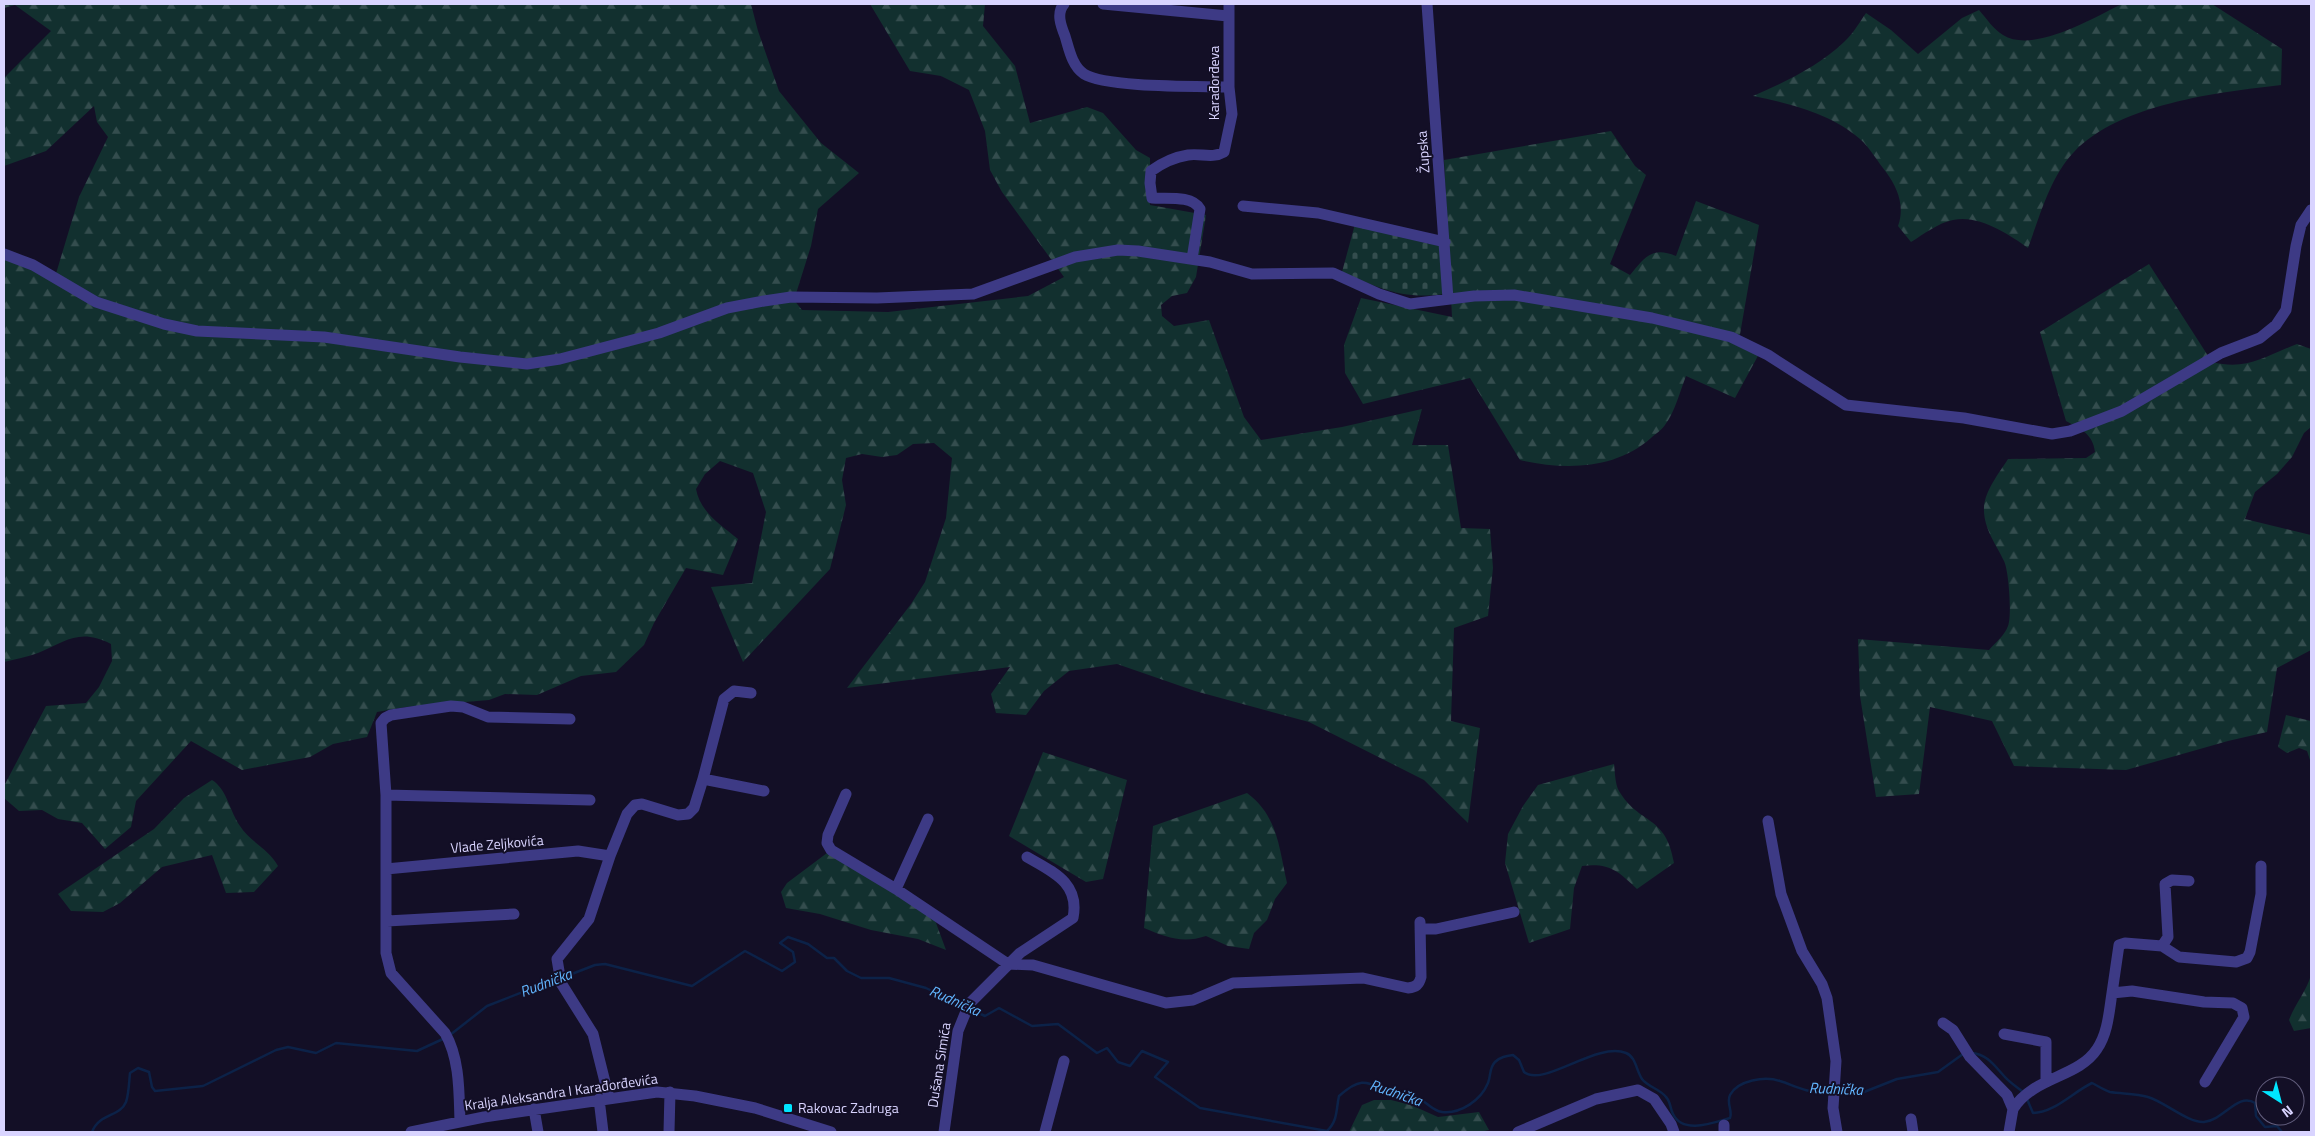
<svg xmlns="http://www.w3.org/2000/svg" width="2315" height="1136" viewBox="0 0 2315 1136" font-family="'Titillium Web',sans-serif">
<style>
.forest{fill:url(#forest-firs)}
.cemetery{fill:url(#cemetery-stones)}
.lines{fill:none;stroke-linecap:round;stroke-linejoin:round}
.stream{stroke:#0c2248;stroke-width:2.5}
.minor{stroke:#3d3a85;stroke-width:11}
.poi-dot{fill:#00e5ff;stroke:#130f26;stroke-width:2}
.labels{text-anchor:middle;stroke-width:4;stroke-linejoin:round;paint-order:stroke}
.street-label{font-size:14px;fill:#d9d4ff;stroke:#130f26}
.poi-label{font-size:14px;fill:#d9d4ff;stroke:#130f26;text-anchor:start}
.water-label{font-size:15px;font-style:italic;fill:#62b6ff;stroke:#130f26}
</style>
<defs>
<pattern id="forest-firs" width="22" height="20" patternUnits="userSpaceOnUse" patternTransform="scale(1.25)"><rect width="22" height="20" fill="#12302f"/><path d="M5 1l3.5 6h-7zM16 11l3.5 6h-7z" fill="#344d4e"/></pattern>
<pattern id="cemetery-stones" width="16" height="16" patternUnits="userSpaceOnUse" patternTransform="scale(1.25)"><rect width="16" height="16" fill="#12302f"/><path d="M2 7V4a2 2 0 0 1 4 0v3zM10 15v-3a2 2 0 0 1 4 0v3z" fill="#344d4e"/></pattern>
</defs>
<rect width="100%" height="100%" fill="#130f26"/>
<!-- forest -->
<path class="forest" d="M4,4H751L758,31L779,91L821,143L859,173L818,209L811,246L794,300L802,310L888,312L1028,296L1064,277L1002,192L990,170L985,131L969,90L941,76L910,71L870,4H985L983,26L1015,66L1030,123L1087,107L1103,113L1136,150L1150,158V205L1206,215L1196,277L1187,293L1172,296L1161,305L1162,316L1174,326L1209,320L1244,417L1261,440L1342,427L1422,409L1412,445H1448L1461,528L1490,529L1493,568L1488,616L1454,628L1451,721L1480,728L1468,823L1424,780L1309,722L1195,691L1117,664L1069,671L1044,691L1026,715L996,713L991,694L1010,667L847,688L911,604L925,582L946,518L952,458L934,443L913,444L897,455L882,457L862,454L846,458L842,480L846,505L830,569L743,662L711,587L752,583L766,512L753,473L720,461L705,474L696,489C700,512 721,525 738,539L723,575L686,568L654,623L644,645L616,672L581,676L537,695L505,694L489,700L406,707L377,712L367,737L333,744L310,757L242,770L191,741L136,801L131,827L105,849L82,823L58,819L42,810L19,811L4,798V786L46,706L86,703L99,687L112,661L111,644C79,628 67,641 38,653C27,657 15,659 4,662V251L55,277L79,197L108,137L97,122L94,106L46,151L4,166V78L51,31L15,5L4,8Z
M2122,4H2212L2282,49L2281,85C2219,92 2119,104 2074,152C2050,177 2040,216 2028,248C2009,234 1978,214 1953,220C1938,223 1924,234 1911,242L1898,226C1905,207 1898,188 1886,172C1878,162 1870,148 1860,139C1832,114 1789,103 1753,96C1785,82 1819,66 1844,42C1853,34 1859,23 1866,13L1891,30L1918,54L1962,18L1979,10C1986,18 1994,30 2003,35C2033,54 2093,18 2122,4Z
M1611,131L1635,166L1646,175L1610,264L1630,275C1645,257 1652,246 1676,256L1696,201L1759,225L1739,340L1759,354L1735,398L1686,376C1680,391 1675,412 1665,425C1662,430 1655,434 1651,438C1615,470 1564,470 1520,460L1470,378L1363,404L1345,373L1344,345L1361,298L1452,317L1444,160Z
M2149,264L2212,362C2247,371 2265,356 2297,344L2311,349V427L2304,433L2292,457L2277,474L2255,492L2245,519L2311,535V650L2277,668L2267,732L2228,741L2126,770L2014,766L1992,721L1930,707L1919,794L1876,797L1860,696L1858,639L1989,650C1995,643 2005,635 2008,626C2012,616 2009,571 2004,561C1996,544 1983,528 1984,507C1985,491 1999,473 2008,459L2086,458L2095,452C2093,434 2081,429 2066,421L2040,332Z
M2286,715L2311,721V763L2307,751L2299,748L2287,753L2278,747Z
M1043,752L1127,780L1103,879L1086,882L1009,836Z
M1614,764C1615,772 1615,784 1619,791C1639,825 1666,814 1674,863L1637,889C1617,870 1609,863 1582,866L1574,888L1570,929L1529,943L1505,863L1508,834L1523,806L1538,785Z
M212,780C227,789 230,812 240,826C250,842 269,849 278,866L254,892L226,893L212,855L162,867L120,903L103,912L71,911L58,894L154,829L184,798Z
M1247,793C1278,816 1279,848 1287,883L1275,899L1267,920L1254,933L1249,949L1228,946L1206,936C1182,944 1166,937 1144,928L1153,826Z
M831,850L932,912L946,950L918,939L871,930L820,914L786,908L781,892L787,883Z
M2311,975V1028L2294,1031L2289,1020C2295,1004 2306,992 2311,975Z
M1374,1100H1391L1411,1105L1438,1117L1479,1112L1489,1130L1480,1132H1349L1362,1105Z"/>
<!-- cemetery -->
<path class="cemetery" d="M1355,224L1442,244L1444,294C1402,300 1379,288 1342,272Z"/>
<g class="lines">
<!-- stream -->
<path class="stream" d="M564,977L595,965L605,964L692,986L745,951L782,971L795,962L793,952L780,943L788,937L808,944L827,958H834L847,971L861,978H889L926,988L965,1007
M970,1009L985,1016L999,1008L1032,1026L1058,1024L1097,1053L1107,1048L1118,1062L1130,1066L1142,1051L1168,1062L1155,1077L1200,1108L1327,1131C1338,1121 1336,1109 1339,1096C1366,1072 1369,1086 1397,1095C1404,1097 1412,1094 1419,1098C1427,1103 1433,1111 1442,1112C1461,1114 1481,1100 1488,1083C1491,1076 1489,1068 1495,1062C1500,1057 1506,1056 1513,1055L1519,1060L1524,1072C1543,1088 1597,1041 1626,1053C1636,1057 1636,1070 1642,1079C1648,1087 1660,1089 1666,1097C1671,1102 1670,1109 1673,1114C1683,1135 1715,1122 1730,1118C1733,1111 1726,1103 1730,1095C1738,1080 1765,1076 1780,1081C1790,1084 1799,1089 1810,1091C1816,1092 1824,1090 1830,1089
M450,1035L487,1006L556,979
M1971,1053C1987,1054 1994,1065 2004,1076C2009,1082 2017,1087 2023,1092
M1838,1090L1864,1092L1897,1079L1938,1072L1963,1054
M2027,1099L2033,1113C2054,1113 2073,1092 2092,1083C2098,1086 2104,1090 2110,1092C2122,1094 2136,1093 2148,1097C2165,1102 2188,1123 2204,1122C2224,1120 2238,1092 2255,1103L2256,1116L2265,1127L2277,1126L2282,1132
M92,1132C99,1113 120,1117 126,1102C129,1093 129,1082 130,1073L138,1068L149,1072L152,1087L155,1091L203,1086L276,1050L288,1047L316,1053L336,1043L417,1051L445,1038"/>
<!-- minor -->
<path class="minor" d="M1064,4C1056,13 1061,26 1065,36C1069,49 1072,66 1084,74C1106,88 1200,86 1229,87
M1103,4L1228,16
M1427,4L1448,299
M1243,206L1318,213L1445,242
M4,254L33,265L96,302L164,324L197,331L324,337L460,357L527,364L560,359L659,333L727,308L764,301L791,297L877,298L973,294L1075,257L1118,250L1138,251L1210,262L1252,274L1333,273L1379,294L1410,304L1474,296L1514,295L1652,318L1731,337L1768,355L1846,405L1964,418L2052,434L2070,431L2122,411L2221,353L2260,338L2276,325L2286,310L2296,246L2301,225L2311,210
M1192,259L1200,209C1192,195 1167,199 1152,198L1150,183L1151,171C1162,163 1175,157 1188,155C1201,153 1212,159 1224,152L1232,114L1229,87V4
M703,779L724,699L734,691L751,693
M846,794L828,835L827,843L831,850L896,889L1008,964L1033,965L1166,1003L1193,1000L1233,983L1363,978L1408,988C1416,987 1419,985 1421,977L1420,922
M386,795L590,800
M1768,821L1781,894L1802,951L1822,984L1827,998L1836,1061L1833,1108L1837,1132
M386,869L578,851L610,856
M896,889L928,819
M387,921L514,914
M1420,929H1436L1514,912
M2162,946L2179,957L2236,962L2247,958L2250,952L2261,894V866
M2112,993L2119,945L2125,943L2162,946L2168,937L2165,884L2172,880L2189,881
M1943,1023L1953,1030L1970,1057L2007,1095L2013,1109L2009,1132
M2004,1034L2046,1042V1080
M609,1098L593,1034L561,983L557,959L589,919L610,856L627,814L635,805L642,804L678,815L688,814L694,808L703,779L764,791
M599,1099L603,1132
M534,1109L538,1132
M2013,1109C2034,1076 2078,1078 2097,1049C2108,1033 2109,1012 2112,993L2132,991L2204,1002L2233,1003L2242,1008L2244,1017L2205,1082
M1911,1119L1913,1132
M460,1122C459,1093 460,1059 445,1033L391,973L386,953V795L381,723L385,718L391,715L451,706L463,707L488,717L570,719
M1724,1125V1132
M411,1132L484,1117L657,1092L695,1096L755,1108L831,1132
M669,1132L670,1092
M944,1132L958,1031L969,1004L1020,953L1073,918C1080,883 1053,872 1027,857
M1045,1132L1064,1061
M1518,1132L1596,1099L1638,1090L1654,1099L1671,1124L1674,1132"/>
</g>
<!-- markers -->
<rect class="poi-dot" x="783" y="1103" width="10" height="10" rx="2.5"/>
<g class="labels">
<!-- street labels -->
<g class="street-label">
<text transform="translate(1214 83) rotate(-90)" y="5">Karađorđeva</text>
<text transform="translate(1423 152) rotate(-94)" y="5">Župska</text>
<text transform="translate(497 844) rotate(-5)" y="5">Vlade Zeljkovića</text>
<text transform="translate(939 1065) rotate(-81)" y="5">Dušana Simića</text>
<text transform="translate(561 1092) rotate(-8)" y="5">Kralja Aleksandra I Karađorđevića</text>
</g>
<!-- poi labels -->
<g class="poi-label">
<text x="798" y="1113">Rakovac Zadruga</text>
</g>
<!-- water labels -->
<g class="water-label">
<text transform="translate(546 983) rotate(-21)" y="5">Rudnička</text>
<text transform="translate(955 1001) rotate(24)" y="5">Rudnička</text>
<text transform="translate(1836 1089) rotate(2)" y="5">Rudnička</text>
<text transform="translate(1396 1093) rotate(19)" y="5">Rudnička</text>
</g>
</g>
<!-- border -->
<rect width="2315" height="1136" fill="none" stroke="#d9d4ff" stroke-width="10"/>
<!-- north arrow -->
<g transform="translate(2280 1101) rotate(144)"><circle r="24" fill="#130f26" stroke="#625e7d"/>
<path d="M0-4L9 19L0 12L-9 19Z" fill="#00e5ff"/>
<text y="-8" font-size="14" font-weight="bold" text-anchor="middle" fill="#d9d4ff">N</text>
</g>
</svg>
